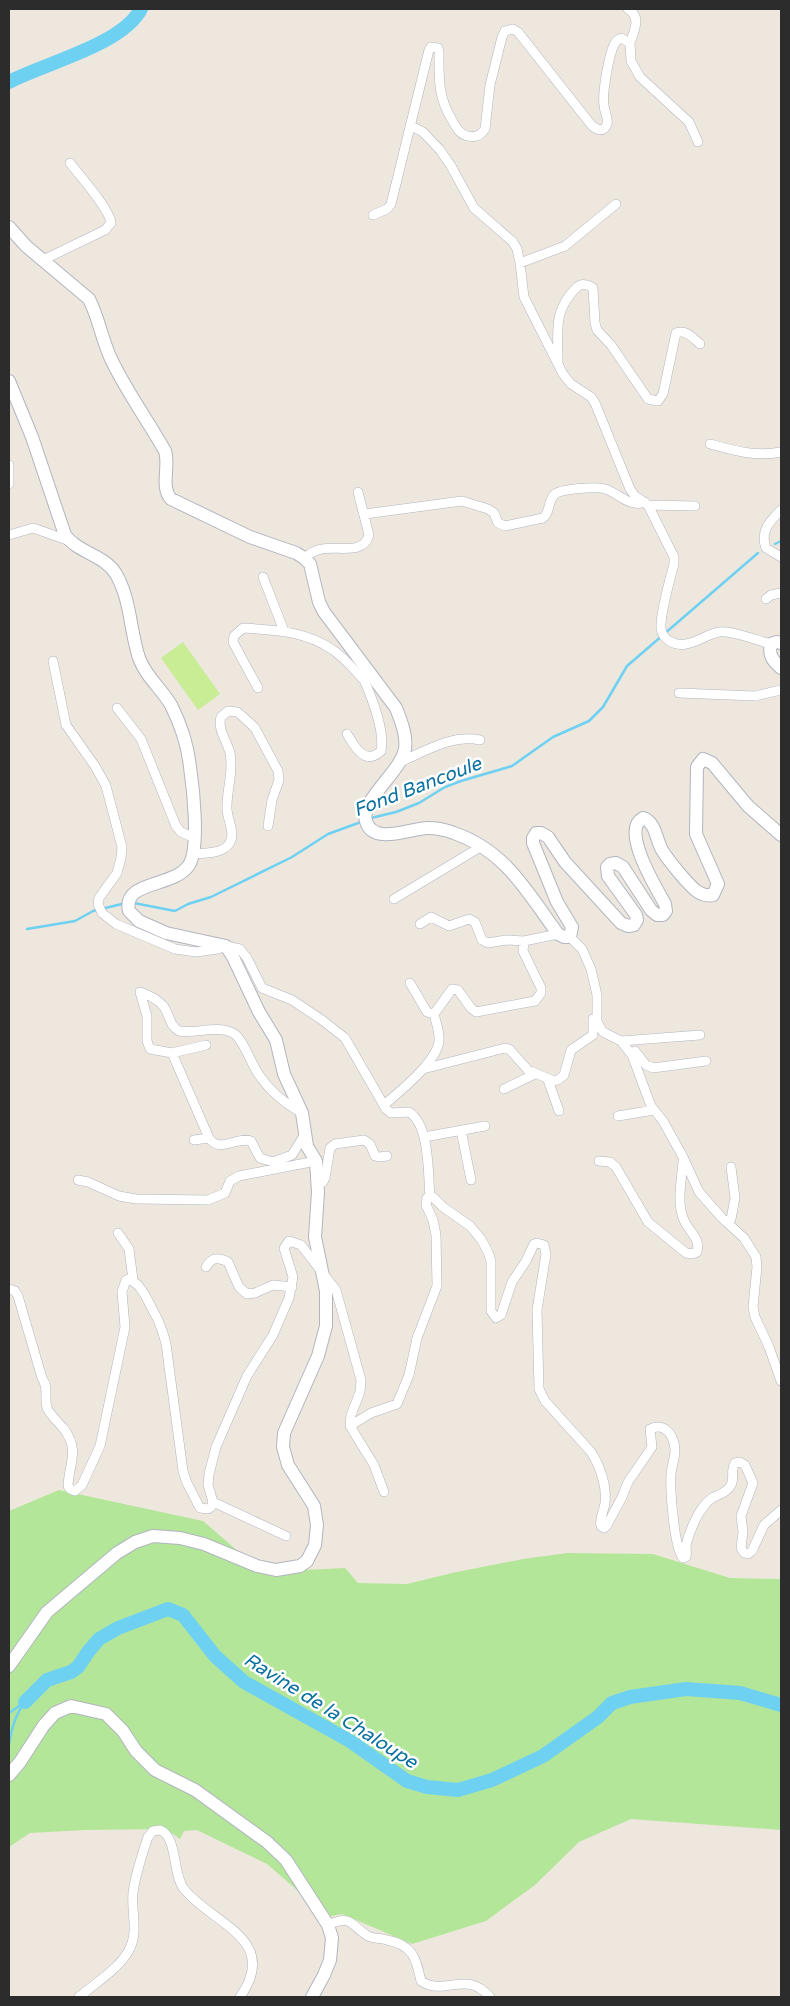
<svg xmlns="http://www.w3.org/2000/svg" width="790" height="2006" viewBox="0 0 790 2006" font-family="'Varela Round',sans-serif">
<style>
.green{fill:#b4e699}
.pitch{fill:#c9ed95}
.lines{fill:none;stroke-linecap:round;stroke-linejoin:round}
.stream{stroke:#6fd1f2;stroke-width:2.5}
.river{stroke:#6fd1f2;stroke-width:14}
.minor-casing{stroke:#b2b5c0;stroke-width:10}
.secondary-casing{stroke:#b2b5c0;stroke-width:14}
.minor{stroke:#fff;stroke-width:9}
.secondary{stroke:#fff;stroke-width:12}
.labels{text-anchor:middle;stroke-width:5;stroke-linejoin:round;paint-order:stroke}
.water-label{font-size:19px;font-style:italic;fill:#0a70a2;stroke:#fff}
</style>
<rect width="100%" height="100%" fill="#eee7de"/>
<!-- green -->
<path class="green" d="M59,1490L203,1521L262,1572L345,1568L358,1583L407,1584L452,1573L523,1559L567,1553L653,1554L730,1578L781,1579V1830L631,1819L579,1842L535,1885L486,1921L412,1944L342,1914L328,1917L267,1864L197,1830L184,1831L180,1839L166,1829L86,1830L30,1833L9,1847V1511Z"/>
<!-- pitch -->
<path class="pitch" d="M183,642L220,694L198,710L161,658Z"/>
<g class="lines">
<!-- stream -->
<path class="stream" d="M775,544L781,541
M371,818L396,812L419,803L445,787L461,781L512,766L553,737L589,721L603,707L627,666L758,553
M134,903L175,911L188,904L211,897L292,857L328,834L361,822
M27,929L75,921L93,911L126,903
M9,1713L22,1704
M9,1744C12,1728 15,1715 25,1702"/>
<!-- river -->
<path class="river" d="M9,82C45,63 122,45 141,9
M25,1702L47,1680L71,1672L78,1667L88,1652L99,1639L118,1628L168,1609L183,1615L215,1656L244,1682L350,1741L407,1781L427,1787L458,1790L492,1780L543,1756L598,1717L612,1703L630,1697L686,1689L740,1693L781,1705"/>
<defs>
<path id="minor" d="M628,9C642,17 634,31 630,43
M411,126L423,132L440,150L451,166L474,208L513,242L517,249L520,263L524,297L563,374L571,384L591,397L595,403L630,489L635,496L648,505L674,557V564C670,579 660,614 661,628C662,640 675,646 686,644C698,642 708,634 719,632C732,630 758,641 771,644
M373,215L387,209L391,204L429,50L431,47L438,48L439,53C439,80 438,97 452,120C456,127 460,135 468,136C475,138 481,135 485,129L490,85L502,37L505,31L513,29L518,32L589,122C593,128 603,135 607,124C609,119 604,111 604,105C602,93 609,53 615,43C617,40 618,40 621,38L630,43L631,61L640,77L689,122L698,142
M43,260L105,230L111,223C110,209 79,175 70,163
M520,263L565,246L616,204
M558,361C558,331 553,311 576,288C581,283 588,284 593,288L595,323L597,330L611,345L648,399L658,401L663,394L676,333C686,329 693,338 700,344
M710,444C735,451 756,457 781,452
M9,465V484
M648,505L695,506
M781,510C769,522 760,531 766,548L781,557
M365,514L462,501L488,509L494,513L498,523L505,526L543,518C551,512 547,501 555,494C561,489 597,486 605,489C619,493 629,508 645,502
M9,535L33,528L70,541
M304,558C308,555 313,551 318,550C334,544 363,557 369,535L358,492
M263,577L284,631
M766,599L771,595L781,593
M53,661L66,725L95,766L106,786L122,847L121,858L117,873L99,898L98,904L102,913L116,924L175,949L196,952L218,949L226,946L240,949L247,958L262,988L292,1000L322,1020L345,1038L386,1109L391,1113L409,1112C430,1125 428,1174 430,1197
M258,688L233,642L234,636L243,628C274,630 306,631 333,650C345,658 354,670 364,680L371,675
M679,693L755,696L781,690
M117,708L141,739L176,826L181,832L195,838
M347,734C355,747 365,766 381,751C385,732 372,698 364,680
M400,762C426,751 452,734 480,740
M193,854C205,853 222,854 229,844C236,834 228,821 227,810C226,791 234,773 230,753C227,741 217,729 221,717L228,711L237,712L241,715L255,728L278,771L279,780L272,800L268,826
M394,899L482,846
M420,924L431,917L449,926L469,919L475,922L482,940L488,943L506,940L524,941
M570,937L582,949L591,969L597,995V1022L603,1032L621,1041L632,1055L651,1106L663,1121L683,1157L699,1192L722,1218L744,1238L756,1257L757,1267L753,1307L755,1317L769,1347L781,1381
M410,983L427,1012L434,1014
M621,1041L700,1035
M635,1051L646,1065L653,1068L706,1061
M172,1053L206,1045
M423,1069L505,1048L509,1049L528,1070L554,1081L558,1080L564,1075L571,1050L593,1035V1019
M548,1080L559,1111
M504,1089L535,1074
M384,1105C399,1092 437,1062 439,1041C440,1032 436,1023 434,1014L452,989L458,990L471,1008L476,1012L535,1001L541,993V988L523,951L524,941L558,934
M618,1116L654,1110
M461,1130L471,1180
M424,1137L485,1126
M209,1138C220,1154 236,1136 251,1141L260,1158L273,1162L292,1155L305,1134
M194,1140L209,1138L172,1053L150,1049L147,1041V1016L140,992C149,995 158,999 164,1007C170,1016 169,1025 179,1031C197,1034 215,1025 233,1033C243,1038 251,1064 259,1075C270,1091 284,1103 302,1113
M599,1161L610,1162L616,1167L648,1222L686,1253L692,1254L697,1252C701,1238 688,1231 684,1220C676,1203 682,1179 683,1161
M78,1180L88,1182L119,1196L136,1199L208,1200L225,1193L230,1181L239,1176L316,1161
M318,1184L323,1182L325,1178L330,1148L335,1144L364,1140L370,1144L375,1156L379,1157L387,1156
M725,1221L731,1219L735,1198L731,1167
M118,1233L129,1249L133,1280
M206,1267C212,1257 218,1257 228,1262L239,1287L247,1294L255,1293L273,1285L292,1287
M9,1289L15,1291L18,1296L42,1378C49,1388 44,1397 47,1408C50,1415 59,1423 64,1429C80,1451 69,1463 68,1486L70,1489L75,1491L82,1485L100,1446L125,1327L122,1292L126,1280L129,1279L138,1285L145,1295L158,1320L163,1333L166,1344L183,1471L187,1483L200,1508L208,1509L211,1507L213,1502L208,1485L209,1474L216,1447L247,1376L273,1335L289,1298L293,1277L284,1248L289,1241L301,1245L336,1290L361,1380L360,1392L351,1415L350,1426L374,1465L384,1492
M350,1426L371,1413L397,1404L409,1375L417,1338L437,1286L436,1235L433,1220L426,1205L427,1198L433,1197L443,1207L470,1226L481,1239L488,1252L491,1261V1311L496,1318L501,1315L512,1282L526,1261L534,1244L537,1243L544,1245L546,1254L537,1310L539,1389L545,1401L591,1452C600,1466 607,1486 605,1503C604,1511 599,1518 601,1526L604,1528L607,1525L622,1497L628,1482L652,1447L650,1429C661,1424 669,1429 673,1440C678,1452 672,1463 671,1474C670,1489 674,1548 683,1558L686,1557C687,1553 686,1549 686,1545C690,1530 699,1507 712,1498C719,1494 727,1493 731,1485C735,1478 730,1471 735,1463L740,1462L745,1465L753,1483L741,1516L743,1532L741,1548L744,1553L748,1554L752,1551L764,1525L781,1510
M213,1502L286,1536
M328,1925C352,1914 350,1925 368,1936C374,1939 381,1938 387,1940C413,1945 416,1958 421,1981C445,1997 465,1969 490,1997
M79,1997C95,1983 119,1969 129,1950C139,1932 131,1912 133,1893C135,1875 142,1855 148,1837L153,1831L160,1830C178,1837 172,1874 184,1889C212,1924 281,1939 240,1997"/>
<path id="secondary" d="M9,227L26,246L89,299C99,318 102,341 112,361C127,392 148,421 165,451C170,466 160,487 171,499L250,537L296,553L304,558L310,564L319,602L324,612L396,708C401,721 407,735 405,749C401,772 360,800 366,821C373,846 410,828 428,828C437,828 446,830 454,833C506,851 527,892 558,934L564,937H570L572,927L557,902L533,843V838L536,833H541L548,837L565,862L621,923L628,926L634,925L637,920L636,915L608,876L607,867L610,864L616,863L623,867L651,910L657,915H663L666,911L665,904C657,889 620,830 643,818C656,822 656,840 662,850C668,860 689,886 698,892C703,895 708,896 713,895L718,884L696,834L697,767L703,759L712,763L748,806L781,835
M9,381L32,437L65,535C78,553 105,555 116,574C131,600 130,631 139,658C146,677 161,688 171,705C180,723 188,747 190,767C193,787 200,848 189,865C174,888 122,880 129,911L139,921L166,933L226,946L233,957L259,1012L276,1040L284,1074L302,1113L307,1146L316,1161L318,1192L315,1237L326,1291V1326L318,1356L284,1433L283,1447L288,1465L314,1506L317,1525L315,1545L307,1561L300,1566L276,1570L257,1566L204,1544L180,1538L153,1536L135,1542L117,1553L47,1612L9,1666
M781,643L777,642L771,644C768,655 773,661 781,668
M9,1775L20,1762L44,1725L55,1713L71,1706L106,1714L123,1731L136,1751L155,1770L195,1790L267,1842L286,1860L328,1925L332,1938L330,1960L324,1975L312,1997"/>
</defs>
<!-- minor casing -->
<use href="#minor" class="minor-casing"/>
<!-- secondary casing -->
<use href="#secondary" class="secondary-casing"/>
<!-- minor -->
<use href="#minor" class="minor"/>
<!-- secondary -->
<use href="#secondary" class="secondary"/>
</g>
<g class="labels">
<!-- water labels -->
<g class="water-label">
<text transform="translate(417 786) rotate(-21)" y="7">Fond Bancoule</text>
<text transform="translate(331 1710) rotate(32)" y="7">Ravine de la Chaloupe</text>
</g>
</g>
<!-- border -->
<rect width="790" height="2006" fill="none" stroke="#2c2c2c" stroke-width="20"/>
</svg>
